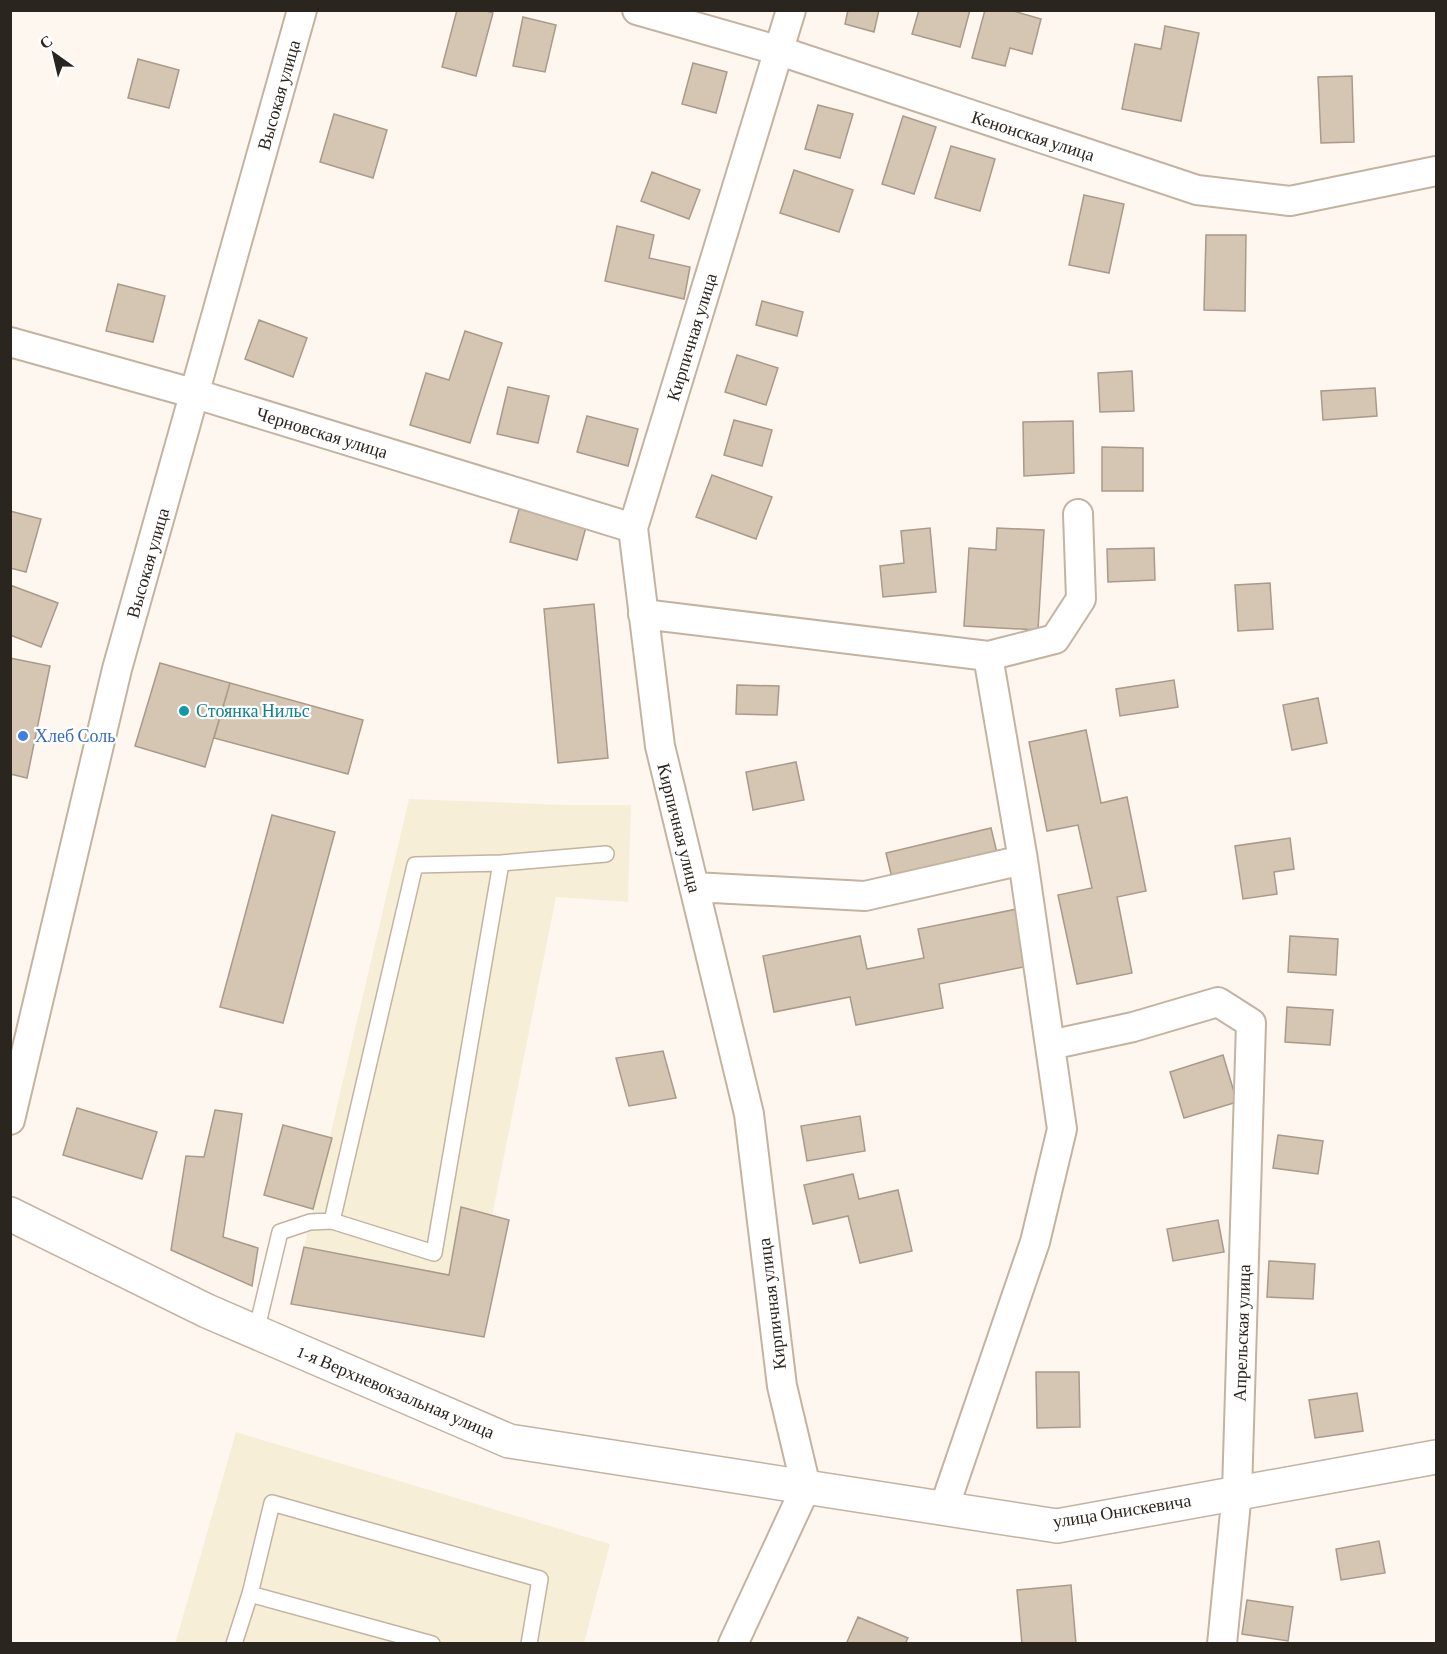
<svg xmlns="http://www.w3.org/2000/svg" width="1447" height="1654" viewBox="0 0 1447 1654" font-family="'Crimson Pro',serif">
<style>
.industrial{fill:#f7eed8}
.building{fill:#d5c5b3;stroke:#a99a89;stroke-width:1.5}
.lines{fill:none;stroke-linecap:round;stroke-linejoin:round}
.service-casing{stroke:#c3b3a1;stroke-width:18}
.minor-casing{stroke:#c3b3a1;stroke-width:32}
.tertiary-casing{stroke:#c3b3a1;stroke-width:36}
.service{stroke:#fff;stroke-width:15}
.minor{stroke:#fff;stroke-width:28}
.tertiary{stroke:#fff;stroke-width:33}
.culture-dot{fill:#0f9aa8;stroke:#fff;stroke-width:2}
.shop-dot{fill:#3f7fe0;stroke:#fff;stroke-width:2}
.labels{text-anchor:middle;stroke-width:4.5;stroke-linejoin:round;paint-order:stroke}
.street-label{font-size:18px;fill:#2b251f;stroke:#fff}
.culture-label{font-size:18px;fill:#0d838f;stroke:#fff;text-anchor:start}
.shop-label{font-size:18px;fill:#366cbe;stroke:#fff;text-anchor:start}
</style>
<rect width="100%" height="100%" fill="#fef7f0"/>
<!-- industrial -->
<path class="industrial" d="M409,799L566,805H631L628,902L556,897L492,1216L461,1208L449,1275L304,1247Z
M236,1432L610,1544L584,1643L175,1644Z"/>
<!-- building -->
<path class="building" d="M457,10H484L493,13L476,76L442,67Z
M848,10H879L874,32L845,24Z
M919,10H970L960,47L912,34Z
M985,10H1010L1041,19L1032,54L1010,48L1005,66L972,58Z
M523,17L556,25L545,72L513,66Z
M1165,26L1199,33L1181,121L1122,109L1135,44L1161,49Z
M138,59L179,70L169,108L128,98Z
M693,63L727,72L716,113L682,104Z
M1352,76L1354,142L1321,143L1318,77Z
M818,105L853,114L840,158L805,149Z
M334,114L387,130L373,178L320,162Z
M903,116L936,127L914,194L882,184Z
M951,146L995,159L980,211L935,198Z
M794,170L853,190L839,232L780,213Z
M652,172L700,190L689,219L641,201Z
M1084,195L1124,204L1109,273L1069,265Z
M617,226L654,235L649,258L690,267L684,299L605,281Z
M1206,235H1246L1245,311L1204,310Z
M118,284L165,296L153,342L106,331Z
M762,301L803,312L797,336L756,325Z
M259,320L307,338L293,377L245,359Z
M465,331L502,343L470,443L410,425L426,373L449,380Z
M737,355L778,368L766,405L725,392Z
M1132,371L1134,411L1100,412L1098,373Z
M508,387L549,396L538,443L497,434Z
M1375,388L1377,416L1323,420L1321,391Z
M587,416L638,429L628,466L577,452Z
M734,420L772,430L762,466L724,455Z
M1073,421L1074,473L1024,476L1023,422Z
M1102,447L1143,448V491H1102Z
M712,475L772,497L756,539L696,517Z
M519,509L586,527L577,560L510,542Z
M10,511L41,519L26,572L10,568Z
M930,528L936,592L883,597L880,566L904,563L901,531Z
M997,528L1044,530L1038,630L964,626L969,548L996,550Z
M1154,548L1155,580L1108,582L1107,549Z
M1270,583L1273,629L1238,631L1235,585Z
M10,585L58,603L41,647L10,635Z
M594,604L608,758L558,763L544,609Z
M10,658L50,666L27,778L10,774Z
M160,663L230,683L205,767L135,746Z
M1174,680L1178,707L1120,716L1116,689Z
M230,683L363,720L348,774L214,738Z
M737,685L779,686L777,715L736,714Z
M1318,698L1327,743L1292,750L1283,705Z
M1086,730L1101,803L1127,797L1146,891L1117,897L1132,973L1077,984L1058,895L1092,888L1078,825L1047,831L1029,742Z
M796,762L804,800L753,810L746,772Z
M272,815L335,832L283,1023L220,1007Z
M991,828L997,853L892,878L886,853Z
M1290,838L1294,869L1274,872L1277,894L1243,899L1235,846Z
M1017,909L1028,966L939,984L943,1008L856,1025L850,997L774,1012L763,956L860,936L867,969L924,958L918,929Z
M1290,936L1338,939L1336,975L1288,972Z
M1287,1007L1333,1010L1330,1045L1285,1042Z
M663,1051L676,1098L629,1106L616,1058Z
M1223,1055L1237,1102L1184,1118L1170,1072Z
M77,1108L157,1132L142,1179L63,1155Z
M215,1110L242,1114L223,1237L258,1248L252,1286L171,1250L186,1156L204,1157Z
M860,1116L865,1151L807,1161L801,1126Z
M283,1125L332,1138L313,1209L264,1195Z
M1278,1135L1323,1141L1318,1174L1273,1168Z
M853,1174L859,1199L898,1190L912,1251L860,1263L848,1216L813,1224L804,1185Z
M461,1207L509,1220L484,1337L291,1304L304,1247L449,1275Z
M1218,1220L1224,1252L1173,1261L1167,1229Z
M1269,1261L1315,1264L1313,1299L1267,1297Z
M1036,1372H1079L1080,1427L1037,1428Z
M1357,1393L1363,1431L1315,1438L1309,1400Z
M1379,1541L1385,1573L1341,1580L1336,1549Z
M1071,1585L1076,1644H1022L1017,1590Z
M1247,1600L1293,1607L1288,1641L1242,1634Z
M858,1617L908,1638L905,1644H852L847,1642Z"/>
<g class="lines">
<defs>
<path id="service" d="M332,1221L434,1253L501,863
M256,1332L280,1232L310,1222L332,1221L415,865L501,863L606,854
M234,1644L250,1594
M432,1644L250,1594L272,1503L540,1579L529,1644"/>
<path id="minor" d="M637,10L780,51L1197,190L1290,201L1436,171
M10,342L196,394L633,528
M643,614L988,656L1055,639L1081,599L1078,514
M694,887L865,896L1023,860
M1050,1045L1133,1027L1218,1002L1251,1023L1237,1492L1222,1644
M10,1120L117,669L302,10
M944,1508L1035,1242L1062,1129L1023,860L988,656
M733,1644L806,1487L782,1386L749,1114L660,746L633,528L791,10"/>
<path id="tertiary" d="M10,1214L207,1311L509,1441L1057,1526L1436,1457"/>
</defs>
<!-- service casing -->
<use href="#service" class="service-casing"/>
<!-- minor casing -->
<use href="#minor" class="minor-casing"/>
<!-- tertiary casing -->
<use href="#tertiary" class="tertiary-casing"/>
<!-- service -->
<use href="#service" class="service"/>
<!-- minor -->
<use href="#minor" class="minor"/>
<!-- tertiary -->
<use href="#tertiary" class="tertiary"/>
</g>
<!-- markers -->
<circle class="culture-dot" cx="184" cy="711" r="6"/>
<circle class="shop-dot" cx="23" cy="736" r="6"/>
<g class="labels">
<!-- street labels -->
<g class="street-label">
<text transform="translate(279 95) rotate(-74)" y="6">Высокая улица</text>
<text transform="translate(1033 136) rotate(18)" y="6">Кенонская улица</text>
<text transform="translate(692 337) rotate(-73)" y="6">Кирпичная улица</text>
<text transform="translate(322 433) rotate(17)" y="6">Черновская улица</text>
<text transform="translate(148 563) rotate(-74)" y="6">Высокая улица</text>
<text transform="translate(679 828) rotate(76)" y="6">Кирпичная улица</text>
<text transform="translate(772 1304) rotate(-97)" y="6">Кирпичная улица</text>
<text transform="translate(1242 1333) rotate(-88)" y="6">Апрельская улица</text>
<text transform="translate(396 1392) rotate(23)" y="6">1-я Верхневокзальная улица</text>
<text transform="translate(1122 1511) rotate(-9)" y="6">улица Онискевича</text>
</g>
<!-- culture labels -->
<g class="culture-label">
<text x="196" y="717">Стоянка Нильс</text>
</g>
<!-- shop labels -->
<g class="shop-label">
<text x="35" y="742">Хлеб Соль</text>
</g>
</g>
<!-- border -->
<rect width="1447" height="1654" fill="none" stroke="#2b251f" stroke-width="24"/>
<!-- north arrow -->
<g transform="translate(54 54) rotate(326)" stroke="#ffffff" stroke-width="4.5" paint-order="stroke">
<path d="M0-4.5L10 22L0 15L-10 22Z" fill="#2b251f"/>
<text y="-9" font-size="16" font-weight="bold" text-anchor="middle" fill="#2b251f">С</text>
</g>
</svg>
